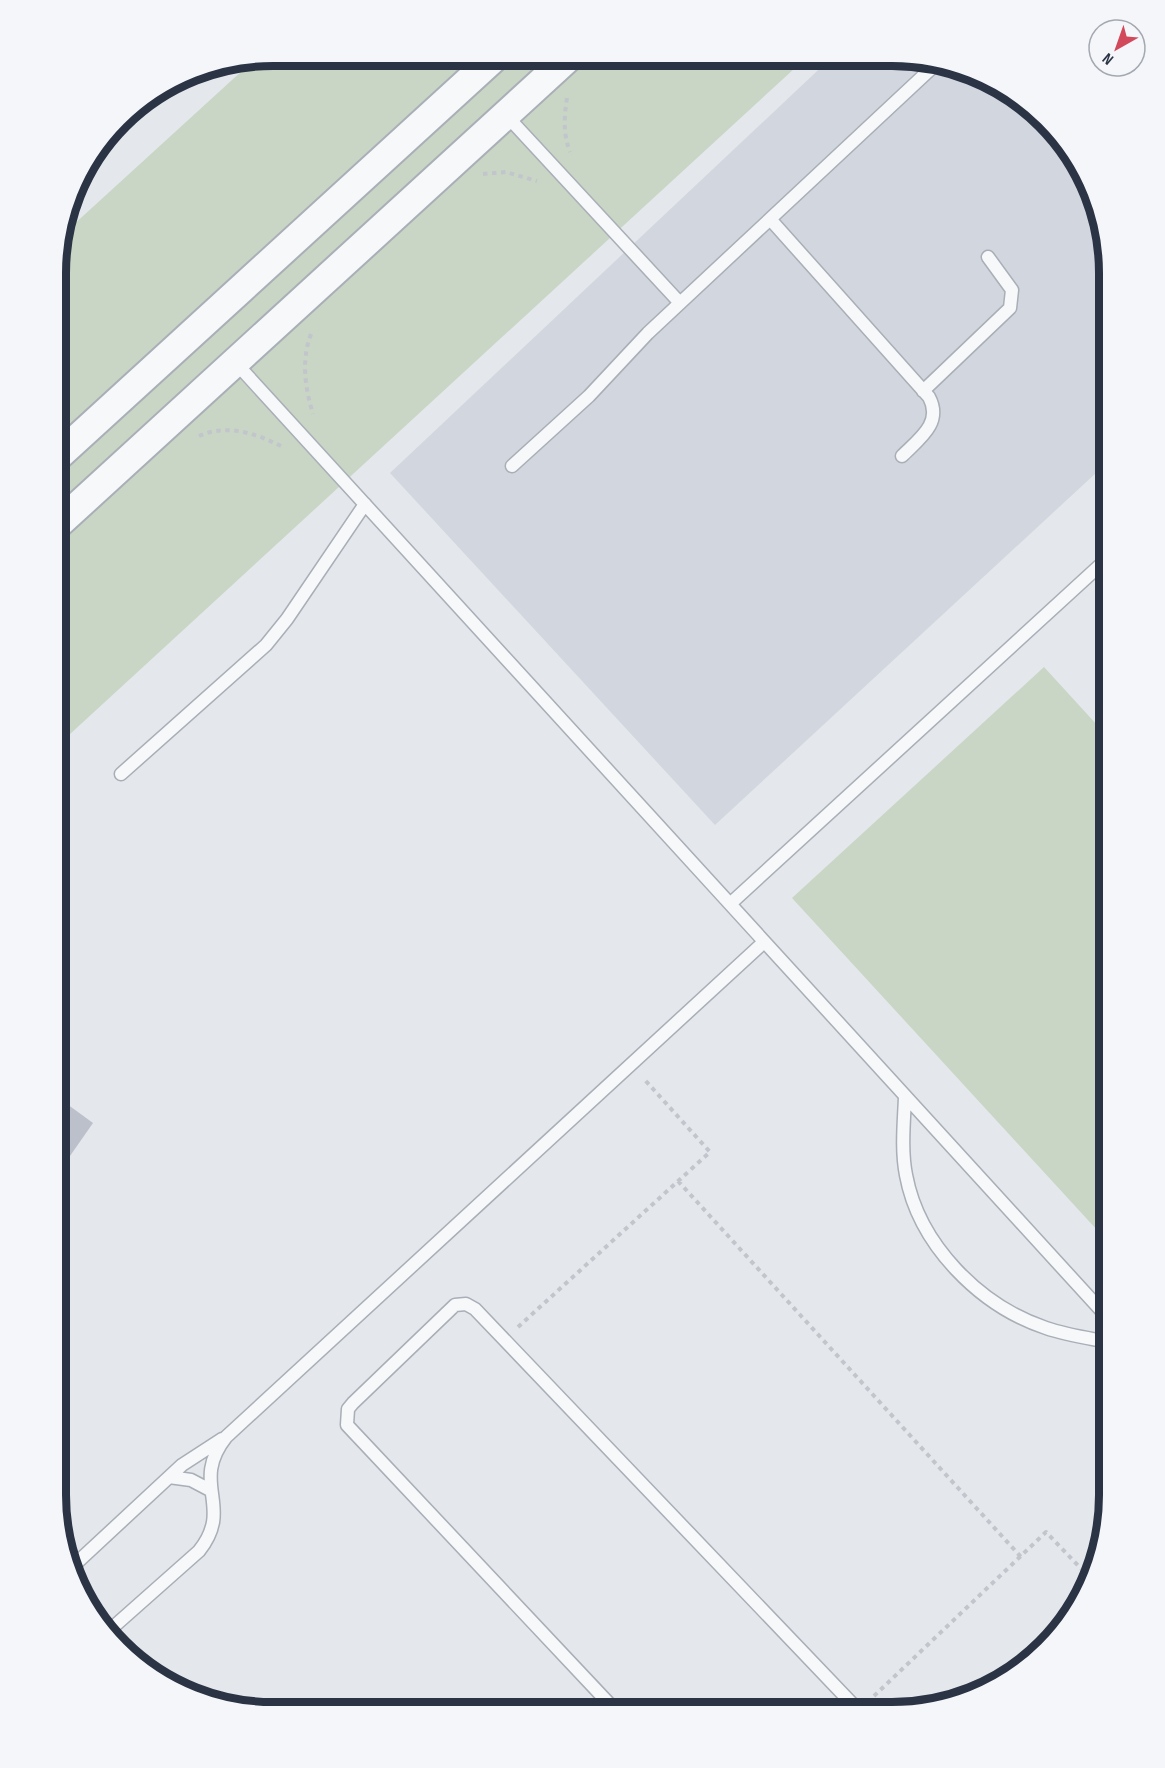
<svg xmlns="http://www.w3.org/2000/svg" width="1165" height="1768" viewBox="0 0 1165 1768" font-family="'Sofia Sans Condensed',sans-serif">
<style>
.built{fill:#d2d6de}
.green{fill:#c9d6c5}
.building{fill:#bbc0ca}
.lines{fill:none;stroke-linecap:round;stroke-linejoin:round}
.service-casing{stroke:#a9aeb7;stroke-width:15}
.tertiary-casing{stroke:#a9aeb7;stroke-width:32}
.path{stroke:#c2c5cb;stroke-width:4;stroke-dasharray:4.5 4.5;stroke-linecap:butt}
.service{stroke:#f7f8fa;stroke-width:12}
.tertiary{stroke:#f7f8fa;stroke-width:28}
.rim{fill:none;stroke:#2b3445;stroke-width:8}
</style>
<rect width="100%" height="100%" fill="#e4e7ec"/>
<!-- built -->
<path class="built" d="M832,57H921L1024,100L1093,189L1109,273V461L715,825L390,473Z"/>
<!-- green -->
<path class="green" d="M273,56L807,57L57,746V245L60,237L255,59Z
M1044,667L1109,738V1243L792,898Z"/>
<!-- building -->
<path class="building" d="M56,1096L93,1123L56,1176Z"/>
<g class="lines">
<defs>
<path id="service" d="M506,115L680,303
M770,219L929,397C943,423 919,439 902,456
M235,362L1109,1319
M923,391L1010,308L1012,290L988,257
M512,466L589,396L648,333L936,64
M121,774L266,645L287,619L365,504
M730,904L1109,557
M905,1097C904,1122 901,1150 906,1175C919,1245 980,1306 1046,1328C1066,1335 1088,1338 1109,1342
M169,1477L191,1480L210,1490
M70,1569L182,1465L222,1439
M111,1629L199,1551C235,1506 189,1484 226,1437L764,942
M617,1712L347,1425L348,1409L353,1403L455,1305L466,1304L475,1309L860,1712"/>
<path id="tertiary" d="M57,457L496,56
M57,525L570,56"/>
</defs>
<!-- service casing -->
<use href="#service" class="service-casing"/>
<!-- tertiary casing -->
<use href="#tertiary" class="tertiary-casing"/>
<!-- path -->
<path class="path" d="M567,98C564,117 563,134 570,152
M483,174L506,172L537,181
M311,334C301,360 305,388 313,414
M199,436C228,423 257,434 283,447
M678,1181L1021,1557
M518,1327L710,1152L644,1079
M874,1696L1046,1532L1091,1579"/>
<!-- service -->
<use href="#service" class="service"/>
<!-- tertiary -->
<use href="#tertiary" class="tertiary"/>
</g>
<!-- crop -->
<path d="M0 0H1165V1768H0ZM273 66H892A207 207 0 0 1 1099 273V1495A207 207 0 0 1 892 1702H273A207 207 0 0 1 66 1495V273A207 207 0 0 1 273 66Z" fill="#f4f6f9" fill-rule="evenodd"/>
<path class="rim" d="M273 66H892A207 207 0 0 1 1099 273V1495A207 207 0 0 1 892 1702H273A207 207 0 0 1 66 1495V273A207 207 0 0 1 273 66Z"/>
<!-- north arrow -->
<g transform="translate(1117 48) rotate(220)"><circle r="28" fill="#f4f6f9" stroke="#a4a8b1" stroke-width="1.5"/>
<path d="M0-4.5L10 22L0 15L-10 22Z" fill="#d1495b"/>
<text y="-9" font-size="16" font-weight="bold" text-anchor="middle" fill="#2b3445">N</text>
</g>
</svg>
